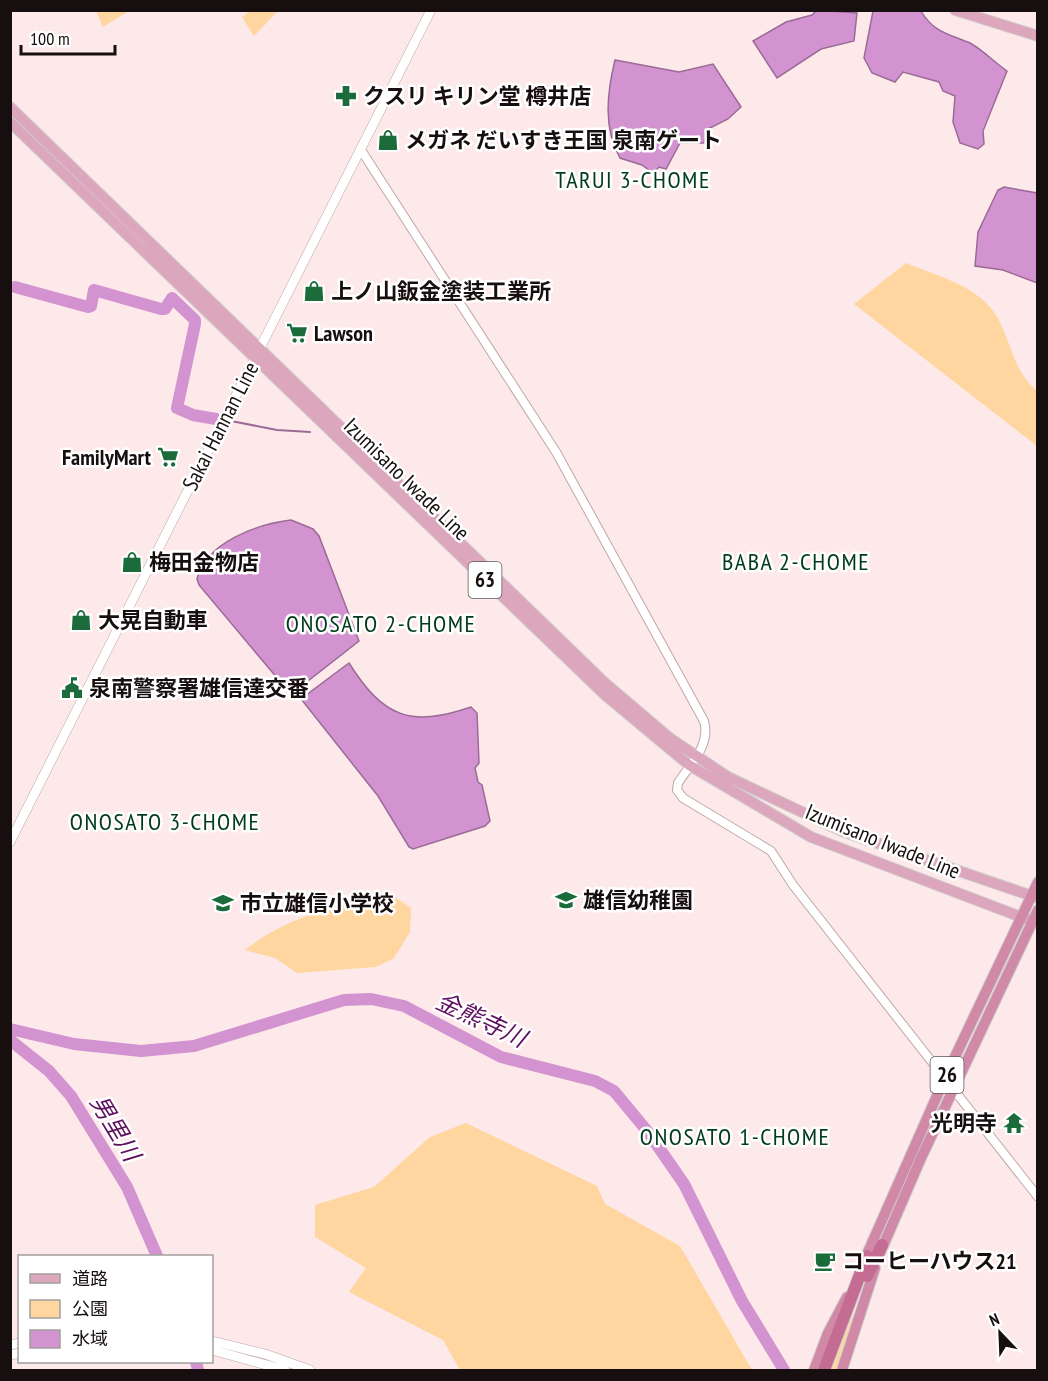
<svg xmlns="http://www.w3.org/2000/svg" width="1048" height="1381" viewBox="0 0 1048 1381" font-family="'PT Sans Narrow','Noto Sans JP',sans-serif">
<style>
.green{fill:#ffd5a0}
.water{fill:#d393d1;stroke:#9b6b97;stroke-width:1.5}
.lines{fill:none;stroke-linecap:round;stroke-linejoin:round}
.stream{stroke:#9b6b97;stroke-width:2}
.river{stroke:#d393d1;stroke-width:12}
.tertiary-casing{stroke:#bea8a7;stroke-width:10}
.secondary-casing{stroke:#bea8a7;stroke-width:10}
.primary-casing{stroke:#d1cfcf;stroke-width:12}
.trunk-casing{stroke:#d1cfcf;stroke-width:12}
.motorway-casing{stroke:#d1cfcf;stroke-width:14}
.tertiary{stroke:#fff;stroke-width:8}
.secondary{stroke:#fff;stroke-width:9}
.primary{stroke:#dca7bd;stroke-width:10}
.trunk{stroke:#d08aa7;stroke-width:10}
.motorway{stroke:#c46c91;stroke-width:12}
.labels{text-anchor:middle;stroke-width:5;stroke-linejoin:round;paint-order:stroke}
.shield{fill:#fff;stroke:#5d5757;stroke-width:1.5}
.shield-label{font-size:21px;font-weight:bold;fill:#170f0f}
.poi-label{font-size:22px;font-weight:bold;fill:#170f0f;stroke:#fff;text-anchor:start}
.street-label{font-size:22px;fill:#170f0f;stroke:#fff}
.neighbourhood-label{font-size:24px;letter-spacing:1.5px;fill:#013b1b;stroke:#fff}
.water-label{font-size:24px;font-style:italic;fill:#5e105f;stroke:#fff}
</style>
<rect width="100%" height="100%" fill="#fde9e9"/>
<!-- green -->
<path class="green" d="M96,11V10L129,11L103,27Z
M250,11H278L254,36L242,17Z
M906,263C935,275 975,285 994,312C1012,339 1010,367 1037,391V446L854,304Z
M389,893L411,908L410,932L394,958L376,967L297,973L275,958L245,950C282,919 342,903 389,893Z
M466,1123L597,1186L605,1204L680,1246L752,1370H460L443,1340L349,1292L366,1268L315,1237V1205L374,1187L430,1137Z
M855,1310L838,1370H829Z"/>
<!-- water -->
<path class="water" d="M817,10L857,13L854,41L821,49L777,78L753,41L786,22L812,15Z
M873,11H921C933,32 949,34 970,43C983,50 995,63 1007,71L983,131L984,144L978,149L960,143L953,122L955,96L943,91L939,82L903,72L895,82L872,73L864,58Z
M615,60L679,72L713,64L741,107L728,119L708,129L704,143H680L666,169L659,167L653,173L642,165L620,158C603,128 607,93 615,60Z
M1004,187L1037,193V283L1003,270L975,266L978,232L998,190Z
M291,520L313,529L319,536L359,641L295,691L283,685L199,585L197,579C206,542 258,524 291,520Z
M349,663C383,717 410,728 471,707L477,713L479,763L475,768L478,782L482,785L490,821L485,826L413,849L409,847L378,796L301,699Z"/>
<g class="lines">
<!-- stream -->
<path class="stream" d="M231,421L277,430L310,432"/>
<!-- river -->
<path class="river" d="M15,287L88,307L91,306L94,290L161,309H165L172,298L195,320V324L177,408L193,415L216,419
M10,1029L74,1044L141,1051L194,1046L344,1000L371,999L404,1006L501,1057L595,1081L614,1091L648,1132L684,1184L742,1301L784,1370
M10,1040L49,1071L71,1096L127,1187L157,1256
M196,1362L198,1370"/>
<defs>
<path id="tertiary" d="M361,150L556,452L704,721C711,745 691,763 678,783L677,790L683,798L771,851L793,885L1038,1197"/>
<path id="secondary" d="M10,842L431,10
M212,1341L265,1354L310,1370
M10,1345L20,1343
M212,1350L285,1370
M10,1355L20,1353"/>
<path id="primary" d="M955,10L1038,36
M10,107L605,683L671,739L728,777L842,831L1038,898
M10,122L605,695L689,765L811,837L1029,920"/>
<path id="trunk" d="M880,1253L921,1158L1038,910
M864,1261L944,1080L1038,882
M814,1370L828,1333L847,1297
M842,1370L875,1268"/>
<path id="motorway" d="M867,1276L882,1245
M824,1370L867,1256"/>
</defs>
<!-- tertiary casing -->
<use href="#tertiary" class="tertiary-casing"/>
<!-- secondary casing -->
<use href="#secondary" class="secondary-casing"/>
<!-- primary casing -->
<use href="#primary" class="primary-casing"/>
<!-- trunk casing -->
<use href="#trunk" class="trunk-casing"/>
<!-- motorway casing -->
<use href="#motorway" class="motorway-casing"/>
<!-- tertiary -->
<use href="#tertiary" class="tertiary"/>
<!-- secondary -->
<use href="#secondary" class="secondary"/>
<!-- primary -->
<use href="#primary" class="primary"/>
<!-- trunk -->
<use href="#trunk" class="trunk"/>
<!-- motorway -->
<use href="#motorway" class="motorway"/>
</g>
<!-- icons -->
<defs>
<symbol id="pharmacy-bare" viewBox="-9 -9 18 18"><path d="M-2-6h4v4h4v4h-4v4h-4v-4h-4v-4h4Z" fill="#1c6b3b" stroke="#fff" stroke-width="2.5" paint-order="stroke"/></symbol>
<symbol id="shop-bare" viewBox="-9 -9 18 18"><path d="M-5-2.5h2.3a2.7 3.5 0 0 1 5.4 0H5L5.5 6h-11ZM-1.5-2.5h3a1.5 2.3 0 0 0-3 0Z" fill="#1c6b3b" stroke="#fff" stroke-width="2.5" paint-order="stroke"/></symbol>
<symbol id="supermarket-bare" viewBox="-9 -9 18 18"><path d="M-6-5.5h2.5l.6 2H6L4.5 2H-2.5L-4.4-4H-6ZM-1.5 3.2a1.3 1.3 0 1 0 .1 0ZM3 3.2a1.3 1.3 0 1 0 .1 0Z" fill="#1c6b3b" stroke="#fff" stroke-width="2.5" paint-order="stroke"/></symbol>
<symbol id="civic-bare" viewBox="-9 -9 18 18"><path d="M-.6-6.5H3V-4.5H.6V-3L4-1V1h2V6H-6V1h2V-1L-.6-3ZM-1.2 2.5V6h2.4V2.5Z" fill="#1c6b3b" stroke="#fff" stroke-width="2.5" paint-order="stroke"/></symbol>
<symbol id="school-bare" viewBox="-9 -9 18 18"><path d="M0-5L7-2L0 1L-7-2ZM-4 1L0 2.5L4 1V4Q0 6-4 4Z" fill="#1c6b3b" stroke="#fff" stroke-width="2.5" paint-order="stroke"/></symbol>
<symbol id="temple-bare" viewBox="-9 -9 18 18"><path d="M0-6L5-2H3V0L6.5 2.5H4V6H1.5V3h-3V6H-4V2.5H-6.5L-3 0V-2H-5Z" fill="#1c6b3b" stroke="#fff" stroke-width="2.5" paint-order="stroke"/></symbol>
<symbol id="cafe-bare" viewBox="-9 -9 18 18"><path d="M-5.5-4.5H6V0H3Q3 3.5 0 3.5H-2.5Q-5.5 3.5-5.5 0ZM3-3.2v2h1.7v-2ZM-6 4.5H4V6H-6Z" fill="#1c6b3b" stroke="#fff" stroke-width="2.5" paint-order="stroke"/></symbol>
</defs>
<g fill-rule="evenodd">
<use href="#pharmacy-bare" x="331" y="81" width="30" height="30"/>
<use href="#shop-bare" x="373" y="125" width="30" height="30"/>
<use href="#shop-bare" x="299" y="276" width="30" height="30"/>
<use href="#supermarket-bare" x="282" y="318" width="30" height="30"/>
<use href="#supermarket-bare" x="153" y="442" width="30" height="30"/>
<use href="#shop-bare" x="117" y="547" width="30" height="30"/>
<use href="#shop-bare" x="66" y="605" width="30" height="30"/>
<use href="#civic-bare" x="57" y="673" width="30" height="30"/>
<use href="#school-bare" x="551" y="885" width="30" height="30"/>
<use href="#school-bare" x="208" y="888" width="30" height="30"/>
<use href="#temple-bare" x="999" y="1108" width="30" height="30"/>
<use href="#cafe-bare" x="810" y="1246" width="30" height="30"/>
</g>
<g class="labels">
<!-- shield labels -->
<g class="shield">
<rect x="468.5" y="562" width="33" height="36" rx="4.5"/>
<rect x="930.5" y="1057" width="33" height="36" rx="4.5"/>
</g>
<g class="shield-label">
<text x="485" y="587">63</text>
<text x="947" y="1082">26</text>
</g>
<!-- poi labels -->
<g class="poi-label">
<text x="363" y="104">クスリ キリン堂 樽井店</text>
<text x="405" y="148">メガネ だいすき王国 泉南ゲート</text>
<text x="331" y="299">上ノ山鈑金塗装工業所</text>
<text x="314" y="341">Lawson</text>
<text x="151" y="465" text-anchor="end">FamilyMart</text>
<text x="149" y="570">梅田金物店</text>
<text x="98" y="628">大晃自動車</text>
<text x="89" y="696">泉南警察署雄信達交番</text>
<text x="583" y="908">雄信幼稚園</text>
<text x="240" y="911">市立雄信小学校</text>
<text x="997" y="1131" text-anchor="end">光明寺</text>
<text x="842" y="1269">コーヒーハウス21</text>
</g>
<!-- street labels -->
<g class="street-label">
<text transform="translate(220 426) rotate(-63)" y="8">Sakai Hannan Line</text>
<text transform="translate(407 479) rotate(44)" y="8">Izumisano Iwade Line</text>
<text transform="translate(883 841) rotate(22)" y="8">Izumisano Iwade Line</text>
</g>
<!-- neighbourhood labels -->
<g class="neighbourhood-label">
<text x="633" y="188">TARUI 3-CHOME</text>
<text x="796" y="570">BABA 2-CHOME</text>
<text x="381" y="632">ONOSATO 2-CHOME</text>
<text x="165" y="830">ONOSATO 3-CHOME</text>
<text x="735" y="1145">ONOSATO 1-CHOME</text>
</g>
<!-- water labels -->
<g class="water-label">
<text transform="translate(481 1020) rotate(25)" y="8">金熊寺川</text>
<text transform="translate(115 1128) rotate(59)" y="8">男里川</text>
</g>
</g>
<!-- border -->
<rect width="1048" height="1381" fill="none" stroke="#170f0f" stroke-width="24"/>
<!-- legend -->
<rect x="18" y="1255" width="195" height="108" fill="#ffffff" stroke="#a29f9f" stroke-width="1.5"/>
<rect x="30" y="1274" width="30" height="9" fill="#dca7bd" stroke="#a29f9f" stroke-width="1.5"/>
<text x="72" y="1285" font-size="18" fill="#170f0f">道路</text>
<rect x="30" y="1300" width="30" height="18" fill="#ffd5a0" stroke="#a29f9f" stroke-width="1.5"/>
<text x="72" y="1315" font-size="18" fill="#170f0f">公園</text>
<rect x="30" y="1330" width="30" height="18" fill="#d393d1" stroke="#a29f9f" stroke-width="1.5"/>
<text x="72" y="1345" font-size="18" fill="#170f0f">水域</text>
<!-- north arrow -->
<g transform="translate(1000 1333) rotate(337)" stroke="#ffffff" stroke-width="4.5" paint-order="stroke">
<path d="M0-4.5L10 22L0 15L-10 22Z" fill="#170f0f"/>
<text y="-9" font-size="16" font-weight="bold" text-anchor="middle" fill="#170f0f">N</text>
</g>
<!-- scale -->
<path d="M21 45v9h94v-9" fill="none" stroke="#170f0f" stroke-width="3"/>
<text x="30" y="45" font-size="18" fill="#170f0f" stroke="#ffffff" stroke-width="4.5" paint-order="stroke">100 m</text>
</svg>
